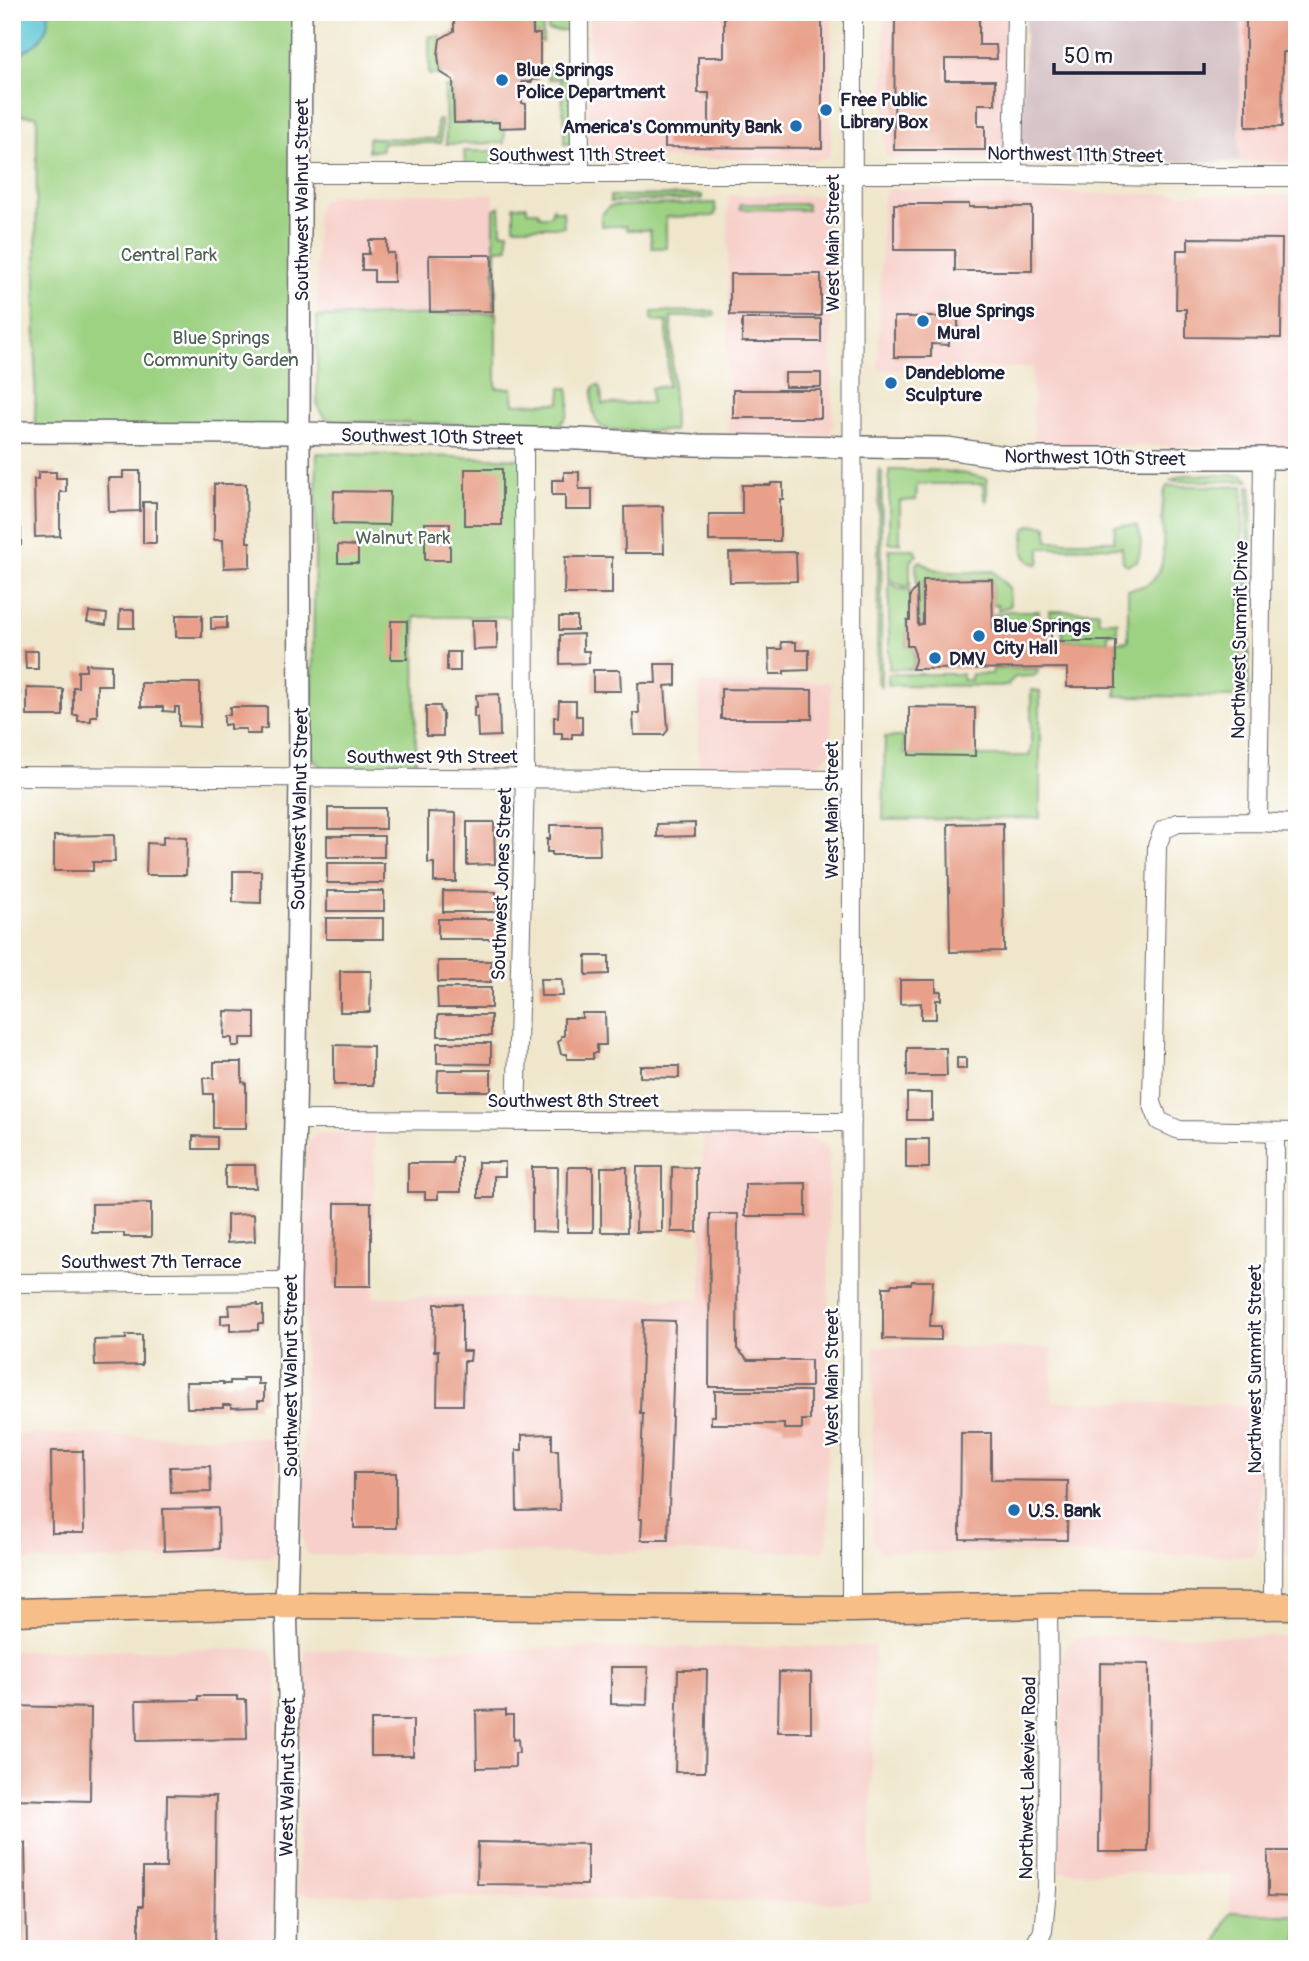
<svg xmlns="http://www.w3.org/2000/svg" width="1309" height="1961" viewBox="0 0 1309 1961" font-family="Pangolin,sans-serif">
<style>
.built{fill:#f7d0cb}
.industrial{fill:#d2bec2}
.green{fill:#9dd283;stroke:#607a5f;stroke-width:2}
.water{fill:#5bc5d6;stroke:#3e7488;stroke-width:2}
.building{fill:#e8a08a}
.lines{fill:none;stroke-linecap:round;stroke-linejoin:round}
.minor-casing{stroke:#6a676d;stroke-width:20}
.tertiary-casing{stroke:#6a676d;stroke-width:24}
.primary-casing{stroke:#6a676d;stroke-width:29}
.minor{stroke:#fff;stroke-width:18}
.tertiary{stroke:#fff;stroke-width:21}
.primary{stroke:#f7be88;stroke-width:26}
.poi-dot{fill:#1f6fb2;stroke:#fff;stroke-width:2.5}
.labels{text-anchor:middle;stroke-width:5;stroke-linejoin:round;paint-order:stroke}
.poi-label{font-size:19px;font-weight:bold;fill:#22223b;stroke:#fff;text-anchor:start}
.street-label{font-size:19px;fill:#22223b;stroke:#fff}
.park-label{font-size:19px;fill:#4d6054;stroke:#fff}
</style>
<rect width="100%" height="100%" fill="#fff"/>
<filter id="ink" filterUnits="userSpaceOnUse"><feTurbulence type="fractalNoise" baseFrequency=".0143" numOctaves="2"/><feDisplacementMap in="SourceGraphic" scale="14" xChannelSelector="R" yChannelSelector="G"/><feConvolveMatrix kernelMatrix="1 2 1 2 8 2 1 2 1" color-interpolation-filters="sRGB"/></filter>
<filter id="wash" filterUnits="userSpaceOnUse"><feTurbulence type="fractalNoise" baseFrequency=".00686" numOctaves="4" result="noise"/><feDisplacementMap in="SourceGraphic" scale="28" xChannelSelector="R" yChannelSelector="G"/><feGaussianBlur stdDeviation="1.57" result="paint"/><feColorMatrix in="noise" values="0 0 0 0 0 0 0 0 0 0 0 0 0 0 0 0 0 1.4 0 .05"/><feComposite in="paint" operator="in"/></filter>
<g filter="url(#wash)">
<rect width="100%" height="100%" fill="#efe6cb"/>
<!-- built -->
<path class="built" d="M590,12H832L831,149L830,154L824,159L815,160L661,158L651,163L592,162L588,156Z
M884,12H1008L1005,143L1003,153L998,158L994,159L890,158L885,155Z
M1241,15H1297V163L1239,162Z
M890,189L1033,193L1297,195V446L1034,445L1032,367L878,370L883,201L885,194Z
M494,194L495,313L317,317L316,213L321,202L329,197L337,195Z
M728,195L820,196L825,197L829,202L833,426L832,430L827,435L820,436L728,434Z
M831,682V748L830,753L818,764L812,766L698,764L700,684Z
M322,1133H374V1297L701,1299L703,1137L808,1138L825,1145L829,1155L828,1479V1533L827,1542L823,1551L309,1555L305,1550L303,1535L306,1152L310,1140L315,1135Z
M874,1347L1052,1348V1401L1261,1405L1259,1542L1256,1551L1251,1556L881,1552L873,1542L872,1536Z
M1285,1352H1297V1556H1286L1282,1542Z
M12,1434L277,1438V1546L275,1553L270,1557L12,1561Z
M1086,1636L1297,1637V1917L1230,1912L1232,1874L1059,1872L1063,1659L1068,1645L1073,1640Z
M874,1646L870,1903L297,1894L301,1677L306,1650Z
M269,1649L274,1659L277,1673L273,1949H12V1651Z"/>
<!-- industrial -->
<path class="industrial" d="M1026,12H1297V15H1241L1239,162L1033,161L1026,159L1024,156L1021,144Z"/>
<!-- green -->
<path class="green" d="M12,12H301L299,433L35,432L37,116L12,115Z
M533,12H543V42H540L539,34H533Z
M548,12H571L572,24L567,31H548Z
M429,36H441L438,55L441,75H429Z
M548,69H557V75H563L571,86V144H564V117L560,79H548Z
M445,87H453L454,123L499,122L505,128L504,143L446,144Z
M437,120H441V143H382V150L368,151V138L437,139Z
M464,151H527V168L465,165Z
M702,195V199L610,202V196Z
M715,203L716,213L713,216L666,217V248H652L650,230H626V226H601V215L610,206Z
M740,204H807V210L740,209Z
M500,206L501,232H508V248L496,249V388H512L514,404L560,403L561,388H568C571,404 571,423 552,427L335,421C323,419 318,412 317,400V317L494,313V209Z
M514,206H527V211H538L540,216H550L553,208L555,211H563L564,227H514Z
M714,311L715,314L713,316L671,317L674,431C660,430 611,433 602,427C591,419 591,397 594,386L599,385L601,388L602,404L651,403V388L668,386L667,322L652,321V312Z
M317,453L524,459L525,617H415L416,766L325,770L311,757Z
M879,469L882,472L881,686L877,682Z
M889,470C921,470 955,469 987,479V501L984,499L983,484H917L916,500L900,501V543H889Z
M1184,475H1238L1244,476L1249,481H1170Z
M1167,486H1243L1239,697L1116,696V642L1128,641V590C1135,588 1143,587 1149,583C1177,565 1153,512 1167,486Z
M1248,486H1251L1252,494L1248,697H1244Z
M1031,525L1047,526L1048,541H1114L1115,526L1136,525C1143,533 1141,553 1137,561L1128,565L1123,562L1122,547L1040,548V561L1038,564C1020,563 1023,543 1025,529Z
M889,549H914L917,555L910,561V587L900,585L889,579Z
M921,561C938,578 970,571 993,571L1009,588L1010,606L998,610V605H992V579L923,580V624L918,625L916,564Z
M889,582L900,589L910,590V620H907V646H912C916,654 915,661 912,669H889Z
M1009,611H1039V628H993L992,615Z
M1050,611H1098L1099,621H1117V633H1108V641H1062C1064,630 1063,620 1050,616Z
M993,669H1038V672L1034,676L1015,677L1009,683L1008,686L888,685V674H962V680H971V674H992Z
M1031,690L1040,691V818L883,820L885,737H904V753L909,755L978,754V756H1029L1031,749Z
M1230,1912L1297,1916V1949H1213Z"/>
<!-- water -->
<path class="water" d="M12,12H49C49,38 35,47 12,57Z"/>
<g id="blocks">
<!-- building -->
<path class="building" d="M454,12H533V34H540V79L532,80V82H522V103L526,104V127L499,128V122L454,123L453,80L440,72L438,55L440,39L454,31Z
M724,12H822V148L665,147V135H709V93H698V57H724Z
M895,12L979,13V45H996L997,59H945V80H995V104H978V126H985V150H894Z
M1246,19H1297V52H1283L1282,127H1246Z
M894,204H969V207H1032V271H955V250H894Z
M1188,238L1282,239L1281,338L1186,337V309H1176L1177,250H1188Z
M369,240H387V253H394V282H374V270H362V254H369Z
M429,255H492L493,311L430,312Z
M730,274H821V316L730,315Z
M894,317H958V335H949V345L931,344V357H894Z
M742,319H821V342H742Z
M785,373H821V387H785Z
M733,390H821V418H733Z
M465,469H502V525H465Z
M123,471H140V511L109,512L108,478H123Z
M38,472H56V478H66V492H60V536L35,537L34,479H38Z
M564,472H579V489H592V510H565V495H552V480H564Z
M771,483H783V499H780V541H709V514H742V485H771Z
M214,484H246L247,542H250V567L224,568L223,540H214Z
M334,491L390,492L389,525L333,524Z
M143,502H156V543H143Z
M663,506L664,553H625L624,507Z
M425,523H450V560H425Z
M12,529H21V545L12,546Z
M338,545L358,546V563H338Z
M796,552L797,581L730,582L729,553Z
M565,557H612V594H564Z
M992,579L993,628H1039V631H1051V641H1116V687H1067V668L912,669L915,661V654L912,646H907V620H910V596L917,587L918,625L923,624V580Z
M120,610H134V628H119Z
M89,612L107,614L106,625L87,622Z
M176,615H202V637H176Z
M211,617H227V628L211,629Z
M559,617H577V630H559Z
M472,620H497V649L473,650Z
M391,621H407V659H391Z
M1294,621H1297V655H1294Z
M583,634V651H589V663L560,664V635Z
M781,642H796V650H809V670L784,671V674H770L769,649H782Z
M25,651H38V669H26Z
M447,652H460V671H447Z
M12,664H17V691H20V715H12Z
M86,664L111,665V685H97V716H91V721H78V715H73V687H78V671H86Z
M655,664H676V685L665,686L668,730L664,735H634L633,713H639L638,683H656Z
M593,670H620L621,691H593Z
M141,683H200V727L179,726V707H175V712L163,711V707H141Z
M27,688L63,689V716H27Z
M721,689L812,690V719H721Z
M499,694L500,736L478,737L477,717H474V707H477L476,695Z
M559,701H576V716H582V734H572V739H562V733H554V717H558Z
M426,706H440L441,712H443V736H426Z
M230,707H267V728L260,729V734H246V729H230V724L224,725V715H230Z
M909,707L975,708V756L909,755Z
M328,808H385V829H328Z
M428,812L456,813V882H434V863H428Z
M467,822H494L495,864L467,865Z
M695,823V836L657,837V824Z
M1003,823L1004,951L950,952L948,824Z
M550,825H599L600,855H552V852H547V839H550Z
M114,835L115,862H93V871H54V836Z
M163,836L187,837L186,875H146L147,843L163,844Z
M327,836H384V857H327Z
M327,863H384V883H327Z
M233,871H261V903L233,902Z
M327,891H384V911H327Z
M443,891L496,892V912H443Z
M326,918H383V939H326Z
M438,919H496V939H438Z
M586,956H609V974L586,975Z
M438,961H491V982H438Z
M340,971H371L370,1012H340Z
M540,979H562L563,996H541Z
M900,980H936V991H941V1000H936V1019H921V1003L900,1004Z
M437,988H491V1008H438Z
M225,1011L255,1012V1038H240V1046H232V1038H224Z
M582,1013H605L606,1045H597V1053H593V1059H567V1054H561L558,1042L561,1040V1036H564V1018H582Z
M438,1015H491V1036H438Z
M437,1043H491V1064L437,1063Z
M334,1045L373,1046V1085H334Z
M907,1048H946L947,1076H907Z
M957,1058H966V1069H957Z
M214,1062H242V1082L246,1083V1128H213V1094H204L203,1078H214Z
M640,1066H679V1078L640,1077Z
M438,1070H491V1091H437Z
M907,1093H932V1120H907Z
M193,1136L217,1137V1149H193Z
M906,1139H929V1168H906Z
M453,1157H461V1192H438V1199H425V1192H408V1163H453Z
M478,1162H505V1176H494V1198H478Z
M225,1165H255L256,1188H225Z
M532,1167H558L557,1232L532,1231Z
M568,1167H593V1232H567Z
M601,1167H627V1232H601Z
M637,1167H662V1232H636Z
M672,1167L697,1168V1232H671Z
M806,1183V1216H745V1184Z
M151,1203V1237H124V1233H92V1204Z
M335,1203H371V1286H334Z
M254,1214L255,1241L227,1243V1215Z
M710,1214H738L737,1349L748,1360H811V1387H709Z
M912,1281H933L930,1326H941V1340L883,1339V1287H891L892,1284H911Z
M258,1304V1306H263V1324H258V1330L230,1331V1323L221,1324V1315H230L229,1305Z
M435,1304H462V1351H471L470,1361H464L463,1405H437L438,1351H434Z
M643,1320L675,1321L668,1540H641L642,1519H639L643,1413H640Z
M126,1335H142V1365L95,1366L94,1340L126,1339Z
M242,1378H258V1384H264V1401H258V1407L231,1408V1405H223V1408H187L186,1382H223V1384H230V1381H243Z
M715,1391H810V1420H802V1429H784V1424H711V1416H715Z
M961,1433H991V1480L1068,1481L1067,1540L960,1539Z
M552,1434V1450H558L560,1510L517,1511L516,1450H522V1435Z
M51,1451H83L84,1533H52Z
M210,1466L211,1492L171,1493L170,1467Z
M354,1473H396V1528H354Z
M218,1508L219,1549L164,1551L163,1509Z
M1100,1663L1149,1664L1148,1852H1099Z
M611,1667H648L647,1705L611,1704Z
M678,1670H707L705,1772H675Z
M779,1672L811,1673V1732H778Z
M198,1696H237V1700H246L247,1739L137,1741L136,1701L198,1700Z
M13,1706L91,1708L90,1801L12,1799Z
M506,1710V1715H513V1740L518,1739L519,1753H515V1767L477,1768L476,1711Z
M371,1720H413V1756H371Z
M167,1795L216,1796L214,1949H139V1906H143V1868H166Z
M478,1842L587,1844V1885L477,1884Z
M12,1843H25L27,1949H12Z
M1268,1851H1297V1897L1268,1896Z"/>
</g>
</g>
<g filter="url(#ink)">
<use href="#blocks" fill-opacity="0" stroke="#6a676d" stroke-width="2"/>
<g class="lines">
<defs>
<path id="minor" d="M579,12L580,175
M302,174H1013L1163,177H1297
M1013,174L1016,12
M12,776L852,780
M1258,822L1263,458
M1297,824L1258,822L1178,823L1163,830L1157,846L1152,1103L1159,1121L1179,1130L1297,1132
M295,1120L852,1122
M516,1120L525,777L524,438
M12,1283L290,1281
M1273,1607L1275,1132
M851,1609L853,12
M1034,1949L1043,1931L1047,1890L1049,1702L1048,1605"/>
<path id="tertiary" d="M12,432L299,433L579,439L693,445L947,448L1012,458H1297
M285,1949L289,1695L286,1605L290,1473V1281L295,1120L300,778L299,433L301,12"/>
<path id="primary" d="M12,1612L286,1605L851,1609L1048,1605L1297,1606"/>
</defs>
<!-- minor casing -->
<use href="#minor" class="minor-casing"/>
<!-- tertiary casing -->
<use href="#tertiary" class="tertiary-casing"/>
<!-- primary casing -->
<use href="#primary" class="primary-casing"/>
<!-- minor -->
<use href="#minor" class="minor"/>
<!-- tertiary -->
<use href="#tertiary" class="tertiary"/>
<!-- primary -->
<use href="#primary" class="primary"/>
</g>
</g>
<!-- markers -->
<g class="poi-dot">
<circle cx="502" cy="80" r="7"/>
<circle cx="826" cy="110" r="7"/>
<circle cx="796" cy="126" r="7"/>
<circle cx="923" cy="321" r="7"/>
<circle cx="891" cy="383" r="7"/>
<circle cx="979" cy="636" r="7"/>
<circle cx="935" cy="658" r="7"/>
<circle cx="1014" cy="1510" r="7"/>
</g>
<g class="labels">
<!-- poi labels -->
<g class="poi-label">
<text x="516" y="76">Blue Springs<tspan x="516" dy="22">Police Department</tspan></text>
<text x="840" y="106">Free Public<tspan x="840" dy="22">Library Box</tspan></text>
<text x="782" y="133" text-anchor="end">America's Community Bank</text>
<text x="937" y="317">Blue Springs<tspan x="937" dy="22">Mural</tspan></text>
<text x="905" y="379">Dandeblome<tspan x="905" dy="22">Sculpture</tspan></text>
<text x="993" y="632">Blue Springs<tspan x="993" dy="22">City Hall</tspan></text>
<text x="949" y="665">DMV</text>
<text x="1028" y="1517">U.S. Bank</text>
</g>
<!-- street labels -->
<g class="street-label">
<text x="577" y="161">Southwest 11th Street</text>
<text transform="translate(1075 154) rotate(1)" y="7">Northwest 11th Street</text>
<text transform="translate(301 200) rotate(-90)" y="7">Southwest Walnut Street</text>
<text transform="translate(832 243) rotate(-90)" y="7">West Main Street</text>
<text transform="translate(432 436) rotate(1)" y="7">Southwest 10th Street</text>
<text transform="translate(1095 457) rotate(1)" y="7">Northwest 10th Street</text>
<text transform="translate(1239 640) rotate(-89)" y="7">Northwest Summit Drive</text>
<text x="432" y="763">Southwest 9th Street</text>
<text transform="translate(299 809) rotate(-89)" y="7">Southwest Walnut Street</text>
<text transform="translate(831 810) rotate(-90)" y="7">West Main Street</text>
<text transform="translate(501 884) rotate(-88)" y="7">Southwest Jones Street</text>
<text x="573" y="1107">Southwest 8th Street</text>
<text x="151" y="1268">Southwest 7th Terrace</text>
<text transform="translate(1254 1369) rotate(-90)" y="7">Northwest Summit Street</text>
<text transform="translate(290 1376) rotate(-90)" y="7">Southwest Walnut Street</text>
<text transform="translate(831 1377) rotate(-90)" y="7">West Main Street</text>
<text transform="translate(287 1777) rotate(-89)" y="7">West Walnut Street</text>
<text transform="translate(1027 1778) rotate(-89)" y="7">Northwest Lakeview Road</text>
</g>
<!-- park labels -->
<g class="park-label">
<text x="169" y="261">Central Park</text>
<text x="221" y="344">Blue Springs<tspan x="221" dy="22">Community Garden</tspan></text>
<text x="403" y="544">Walnut Park</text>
</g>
</g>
<!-- margin -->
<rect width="1309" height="1961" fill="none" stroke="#fff" stroke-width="42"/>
<!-- scale -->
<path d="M1054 63v10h150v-10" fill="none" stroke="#22223b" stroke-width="3.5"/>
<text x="1064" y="63" font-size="21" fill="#22223b" stroke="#ffffff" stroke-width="5" paint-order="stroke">50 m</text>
</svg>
